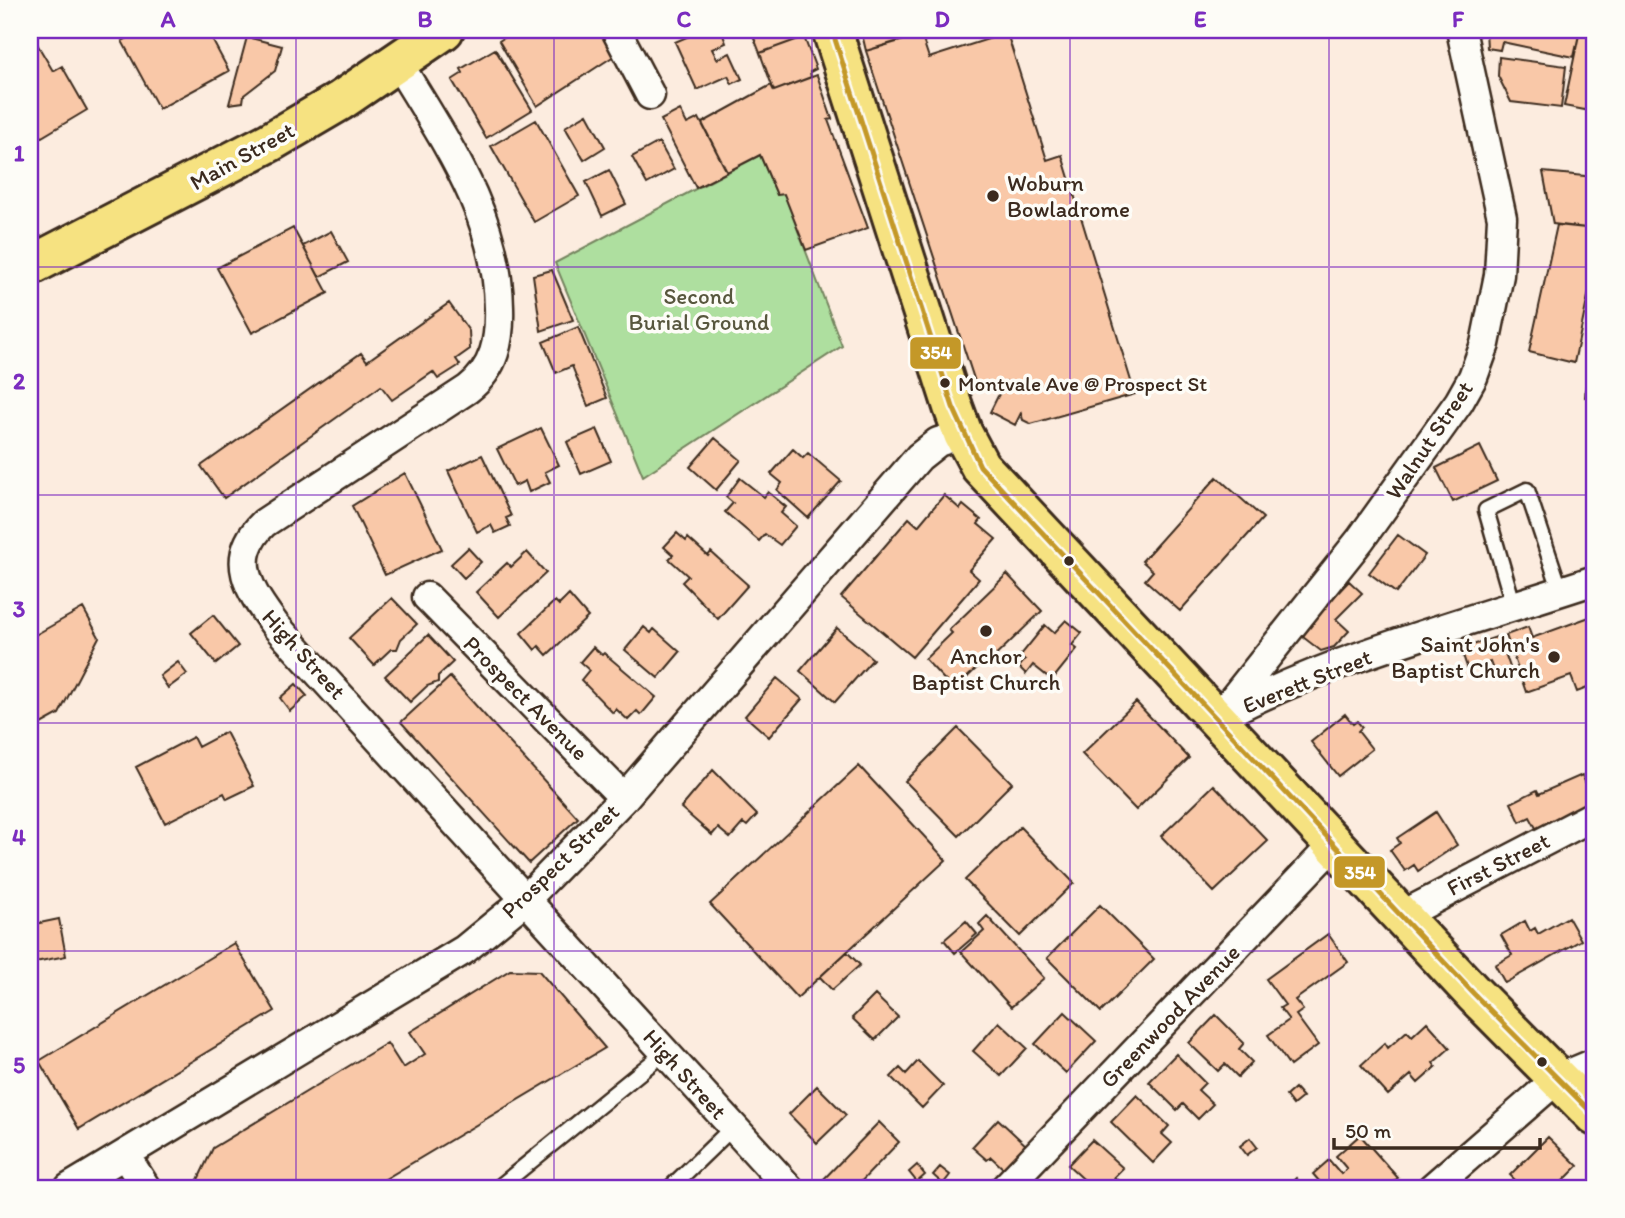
<svg xmlns="http://www.w3.org/2000/svg" width="1625" height="1218" viewBox="0 0 1625 1218" font-family="Itim,sans-serif">
<style>
.green{fill:#aedf9f;stroke:#74845e;stroke-width:2}
.building{fill:#f9c8a8;stroke:#3b2a1e;stroke-width:2}
.lines{fill:none;stroke-linecap:round;stroke-linejoin:round}
.lane-casing{stroke:#3b2a1e;stroke-width:19}
.street-casing{stroke:#3b2a1e;stroke-width:33}
.primary-casing{stroke:#3b2a1e;stroke-width:44}
.lane{stroke:#fdfcf7;stroke-width:14}
.street{stroke:#fdfcf7;stroke-width:28}
.primary{stroke:#f6e281;stroke-width:38}
.bus-1-casing{stroke:#fdfcf7;stroke-width:10}
.bus-1{stroke:#c49828;stroke-width:5}
.grid{fill:none;stroke:#7b2cbf;stroke-width:2;stroke-opacity:0.55}
.poi-dot{fill:#3b2a1e;stroke:#fdfcf7;stroke-width:2.5}
.labels{text-anchor:middle;stroke-width:7;stroke-linejoin:round;paint-order:stroke}
.bus-label{font-size:21px;fill:#3b2a1e;stroke:#fdfcf7;text-anchor:start}
.street-label{font-size:23px;fill:#3b2a1e;stroke:#fdfcf7}
.poi-label{font-size:23px;fill:#3b2a1e;stroke:#fdfcf7;text-anchor:start}
.park-label{font-size:23px;fill:#58573e;stroke:#fdfcf7}
.line-badge{stroke:#fdfcf7;stroke-width:2.5}
.badge-label{font-size:19px;text-anchor:middle;font-weight:bold;fill:#fff}
.neatline{fill:none;stroke:#7b2cbf;stroke-width:2.5}
.grid-label{font-size:23px;text-anchor:middle;font-weight:bold;fill:#7b2cbf}
</style>
<rect width="100%" height="100%" fill="#fcecdf"/>
<filter id="ink" filterUnits="userSpaceOnUse"><feTurbulence type="fractalNoise" baseFrequency=".0143" numOctaves="2"/><feDisplacementMap in="SourceGraphic" scale="14" xChannelSelector="R" yChannelSelector="G"/><feConvolveMatrix kernelMatrix="1 2 1 2 8 2 1 2 1" color-interpolation-filters="sRGB"/></filter>
<g filter="url(#ink)">
<!-- green -->
<path class="green" d="M760,155L777,195L784,194L842,346L643,476L555,263Z"/>
<!-- building -->
<path class="building" d="M142,30H207L229,71L159,109L122,41Z
M516,30H604L617,54L537,106L499,41Z
M703,30H721L726,43L712,49L717,59L730,53L742,79L732,84L728,76L697,90L675,42Z
M751,30H801L804,37L760,53Z
M861,30H938L866,51Z
M1486,30H1580L1574,57L1502,42L1500,50L1487,48Z
M1580,30H1595V112L1564,106Z
M30,32L53,71L62,66L87,110L30,144Z
M1007,33L1047,160L1062,155L1135,394L1031,424L1023,420L1021,413L1015,425L990,412L1005,382L978,391L866,51L921,34L929,58Z
M247,37L282,46L275,71L244,95L243,102L229,104Z
M804,37L816,69L810,72L811,77L774,91L760,53Z
M495,49L532,110L486,138L452,80L463,73L461,69Z
M1499,57L1566,66L1561,108L1511,102L1498,76Z
M817,75L832,119L828,120L868,228L806,250L784,194L777,195L760,155L727,172L702,123L771,85L774,91Z
M680,110L687,124L699,118L727,172L696,188L661,120Z
M587,114L605,147L584,160L565,127Z
M536,120L579,196L534,222L491,146Z
M659,142L674,169L647,184L632,157Z
M609,170L626,204L602,216L586,182Z
M1543,172L1595,177V229L1553,224Z
M1557,225L1595,229V263L1574,363L1529,352Z
M293,228L328,293L252,333L217,268Z
M331,231L348,262L319,277L303,246Z
M552,270L573,320L541,331L533,275Z
M449,303L469,331L470,349L456,359L460,365L438,379L433,372L392,400L381,386L224,498L201,466L361,353L367,361Z
M578,327L607,398L588,406L572,366L556,373L543,342Z
M1587,372L1595,373V398L1585,397Z
M541,428L559,465L545,472L550,482L529,492L525,481L515,486L497,449Z
M597,429L611,461L581,474L567,442Z
M715,438L741,460L716,490L690,467Z
M1480,446L1497,481L1453,502L1436,468Z
M793,449L803,458L808,453L841,481L808,518L777,490L782,483L771,474Z
M482,455L511,516L506,518L510,526L495,533L491,525L477,532L448,471Z
M405,473L442,549L385,575L352,506Z
M1217,477L1263,518L1180,611L1145,580L1153,571L1142,561Z
M740,478L764,497L768,492L786,507L781,513L796,526L780,545L765,534L759,541L725,512L733,503L726,497Z
M944,495L960,509L963,505L981,520L978,524L996,539L969,570L979,579L912,657L841,597L909,518L918,526Z
M677,533L686,541L688,538L708,556L711,552L748,585L718,619L682,582L688,576L669,559L673,555L664,547Z
M1398,535L1425,555L1396,593L1369,573Z
M468,548L481,562L464,578L451,564Z
M527,552L546,573L499,617L476,592L507,563L511,567Z
M1007,574L1042,611L984,667L981,664L954,690L925,659L952,633L949,630Z
M1349,581L1362,593L1336,619L1349,631L1334,647L1321,651L1299,634Z
M569,595L588,617L547,655L539,646L535,650L521,633L555,601L559,605Z
M392,598L417,624L401,639L397,649H391L374,665L349,638Z
M83,608L99,637L59,714L30,730V638Z
M213,615L238,646L216,664L191,633Z
M1595,615V685L1577,692L1571,676L1526,692L1506,635L1528,627L1532,638Z
M1066,620L1082,633L1072,645L1077,649L1052,680L1033,665L1026,674L1019,667L1025,660L1020,656L1045,625L1054,633Z
M644,627L651,633L654,629L680,652L658,678L625,650Z
M837,628L873,659L835,702L800,671Z
M428,635L453,662L438,676V682L427,686L410,702L385,676Z
M1499,636L1511,670L1495,675L1490,662L1468,670L1461,649Z
M593,647L602,655L604,653L656,697L641,715L637,711L628,720L616,709L613,713L581,680L589,670L580,662Z
M178,662L187,674L168,688L160,676Z
M450,677L578,818L529,863L401,722Z
M777,678L802,699L769,737L745,716Z
M296,684L307,696L290,711L280,698Z
M1136,702L1189,758L1136,810L1082,754Z
M1345,714L1353,724L1357,721L1362,727L1358,731L1372,749L1338,776L1311,742Z
M958,728L1012,783L959,836L905,781Z
M226,732L254,786L227,799L224,793L165,823L136,767L193,737L198,747Z
M859,766L946,860L797,998L710,904Z
M713,770L757,815L747,826L743,823L730,838L718,828L712,835L681,808Z
M1582,775L1595,803L1537,830L1530,817L1520,822L1511,803L1537,790L1539,794Z
M1214,785L1268,841L1214,892L1161,836Z
M1436,812L1457,845L1418,871L1414,865L1405,871L1390,850L1400,843L1397,838Z
M1020,827L1074,883L1020,936L965,880Z
M1100,905L1154,959L1101,1012L1047,958Z
M987,916L1044,978L1011,1007L961,952L984,931L979,924Z
M1568,917L1581,940L1505,983L1495,965L1512,955L1501,935L1525,921L1530,931L1535,928L1538,934Z
M59,919L66,956L30,963V925Z
M966,921L977,934L955,953L944,940Z
M1328,934L1348,962L1295,1000L1303,1010L1296,1015L1318,1045L1290,1066L1268,1035L1289,1020L1280,1008L1285,1005L1266,979Z
M234,943L275,1011L79,1129L39,1061Z
M847,952L860,965L832,990L820,977Z
M510,970L539,971L605,1048L370,1188H194L213,1148L387,1043L403,1068L425,1054L410,1032Z
M875,995L898,1017L875,1040L852,1018Z
M1065,1012L1096,1041L1066,1073L1035,1044Z
M1216,1015L1244,1043L1239,1049L1252,1062L1238,1077L1225,1064L1218,1071L1189,1043Z
M999,1022L1027,1048L1001,1076L973,1051Z
M1427,1022L1450,1048L1433,1063L1436,1067L1418,1083L1411,1075L1388,1095L1361,1065L1385,1043L1388,1048L1407,1031L1412,1036Z
M1176,1054L1205,1083L1198,1090L1213,1104L1198,1119L1183,1104L1177,1110L1149,1082Z
M918,1061L943,1086L922,1108L891,1077L900,1068L906,1074Z
M817,1086L846,1115L817,1143L789,1114Z
M1295,1088L1303,1097L1293,1105L1286,1096Z
M1137,1095L1169,1126L1162,1134L1172,1143L1153,1163L1111,1122Z
M998,1119L1027,1146L1005,1170L991,1157L987,1160L972,1147Z
M879,1122L899,1142L855,1188H826L820,1183Z
M1360,1135L1398,1178L1386,1188H1325L1313,1174L1329,1160L1341,1174L1347,1169L1336,1156Z
M1548,1137L1578,1166L1559,1185L1563,1188H1523L1510,1175Z
M1250,1138L1257,1147L1247,1155L1240,1146Z
M1092,1140L1123,1168L1114,1177L1123,1185L1120,1188H1093L1068,1165Z
M917,1165L925,1175L917,1182L909,1172Z
M940,1167L950,1175L943,1184L933,1175Z
M1296,1178L1305,1188H1286Z"/>
<g class="lines">
<defs>
<path id="lane" d="M1514,607L1486,510L1527,490L1561,592
M498,1188L665,1052
M670,1188L733,1127"/>
<path id="street" d="M616,30L650,95
M398,63C444,140 498,214 499,308C500,340 495,368 468,389L264,523C227,559 250,591 275,625L789,1188
M427,597L624,798
M1227,713C1342,654 1472,621 1595,580
M1218,718L1360,540L1459,402L1473,377L1485,344L1499,275L1502,218L1461,30
M1401,916L1595,815
M125,1155L146,1188
M69,1188L464,950L525,900L624,798L919,457L938,442L963,434
M1005,1188L1334,844
M1432,1188L1557,1079L1595,1063"/>
<path id="primary" d="M832,30L953,407L963,434L980,466L1474,994L1595,1116
M30,266L270,142L340,101L444,30"/>
</defs>
<!-- lane casing -->
<use href="#lane" class="lane-casing"/>
<!-- street casing -->
<use href="#street" class="street-casing"/>
<!-- primary casing -->
<use href="#primary" class="primary-casing"/>
<!-- lane -->
<use href="#lane" class="lane"/>
<!-- street -->
<use href="#street" class="street"/>
<!-- primary -->
<use href="#primary" class="primary"/>
<defs>
<path id="bus-1" d="M832,30L953,407L980,466L1474,994L1595,1116"/>
</defs>
<!-- bus-1 casing -->
<use href="#bus-1" class="bus-1-casing"/>
<!-- bus-1 -->
<use href="#bus-1" class="bus-1"/>
</g>
</g>
<!-- grid -->
<path class="grid" d="M296,30V1188M554,30V1188M812,30V1188M1070,30V1188M1329,30V1188M30,267H1595M30,495H1595M30,723H1595M30,951H1595"/>
<!-- markers -->
<g class="poi-dot">
<circle cx="993" cy="196" r="7"/>
<circle cx="945" cy="383" r="6"/>
<circle cx="1069" cy="561" r="6"/>
<circle cx="986" cy="631" r="7"/>
<circle cx="1554" cy="657" r="7"/>
<circle cx="1542" cy="1062" r="6"/>
</g>
<g class="labels">
<!-- bus labels -->
<g class="bus-label">
<text x="958" y="391">Montvale Ave @ Prospect St</text>
</g>
<!-- street labels -->
<g class="street-label">
<text transform="translate(242 156) rotate(-29)" y="8">Main Street</text>
<text transform="translate(1429 440) rotate(-56)" y="8">Walnut Street</text>
<text transform="translate(304 654) rotate(48)" y="8">High Street</text>
<text transform="translate(1307 681) rotate(-22)" y="8">Everett Street</text>
<text transform="translate(526 698) rotate(45)" y="8">Prospect Avenue</text>
<text transform="translate(560 861) rotate(-44)" y="8">Prospect Street</text>
<text transform="translate(1498 864) rotate(-27)" y="8">First Street</text>
<text transform="translate(1170 1016) rotate(-46)" y="8">Greenwood Avenue</text>
<text transform="translate(685 1074) rotate(48)" y="8">High Street</text>
</g>
<!-- poi labels -->
<g class="poi-label">
<text x="1007" y="191">Woburn<tspan x="1007" dy="26">Bowladrome</tspan></text>
<text x="1540" y="652" text-anchor="end">Saint John's<tspan x="1540" dy="26">Baptist Church</tspan></text>
<text x="986" y="664" text-anchor="middle">Anchor<tspan x="986" dy="26">Baptist Church</tspan></text>
</g>
<!-- park labels -->
<g class="park-label">
<text x="699" y="304">Second<tspan x="699" dy="26">Burial Ground</tspan></text>
</g>
</g>
<g class="line-badge">
<rect x="909" y="336" width="53" height="34" rx="7" fill="#c49828"/>
<rect x="1333" y="855" width="53" height="34" rx="7" fill="#c49828"/>
</g>
<g class="badge-label">
<text x="936" y="359">354</text>
<text x="1360" y="879">354</text>
</g>
<!-- margin -->
<rect width="1625" height="1218" fill="none" stroke="#fdfcf7" stroke-width="77"/>
<!-- scale -->
<path d="M1334 1138v10h206v-10" fill="none" stroke="#3b2a1e" stroke-width="3.5"/>
<text x="1345" y="1138" font-size="21" fill="#3b2a1e" stroke="#fdfcf7" stroke-width="5" paint-order="stroke">50 m</text>
<rect x="38" y="38" width="1548" height="1142" class="neatline"/>
<g class="grid-label">
<text x="168" y="27">A</text>
<text x="425" y="27">B</text>
<text x="684" y="27">C</text>
<text x="942" y="27">D</text>
<text x="1200" y="27">E</text>
<text x="1458" y="27">F</text>
<text x="19" y="161">1</text>
<text x="19" y="389">2</text>
<text x="19" y="617">3</text>
<text x="19" y="845">4</text>
<text x="19" y="1073">5</text>
</g>
</svg>
